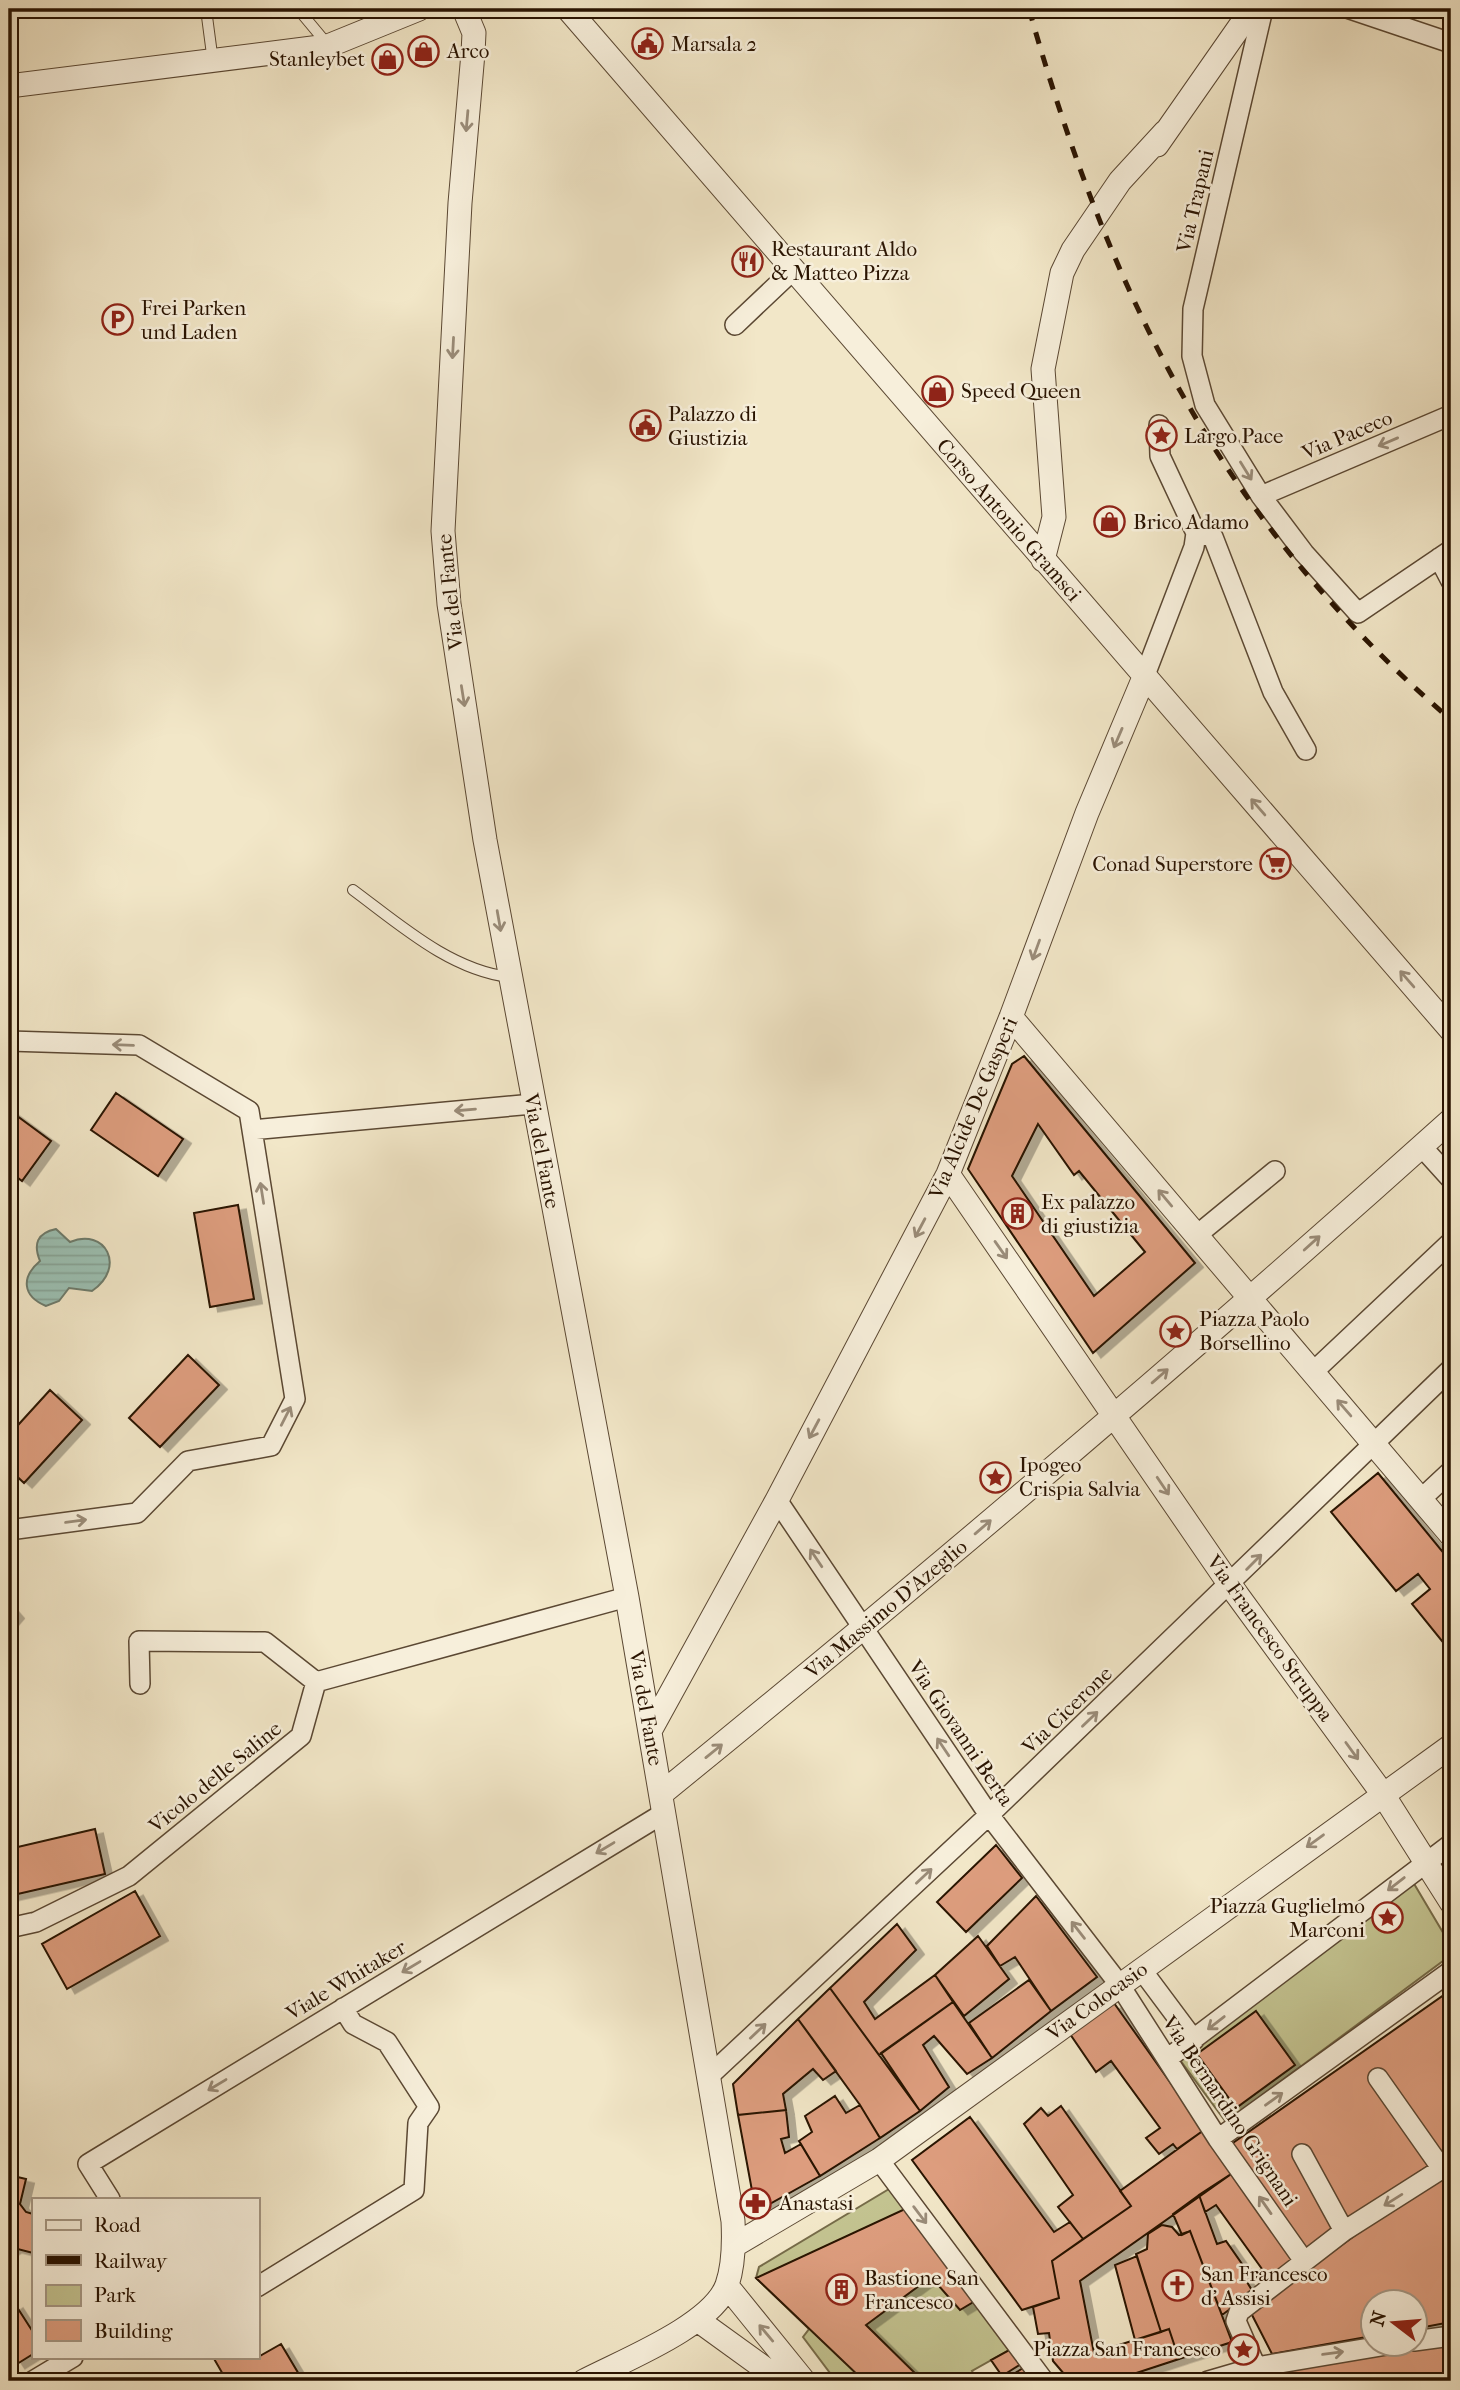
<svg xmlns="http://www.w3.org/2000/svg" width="1460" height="2390" viewBox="0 0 1460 2390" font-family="'IM FELL French Canon',serif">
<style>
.green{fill:#c3c390;stroke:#766b48;stroke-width:2}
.water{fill:url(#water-rules);stroke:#6d7b6c;stroke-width:2}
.building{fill:#dd9d7e;stroke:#291301;stroke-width:2;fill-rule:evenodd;filter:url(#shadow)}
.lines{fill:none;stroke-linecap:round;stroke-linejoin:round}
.service-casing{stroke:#5b4833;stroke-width:12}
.minor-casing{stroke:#5b4833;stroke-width:22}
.tertiary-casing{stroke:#5b4833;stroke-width:25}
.service{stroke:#f7efdb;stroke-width:10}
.minor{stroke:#f7efdb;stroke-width:19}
.tertiary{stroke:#f7efdb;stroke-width:23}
.rail{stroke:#291301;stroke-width:5;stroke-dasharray:12 12;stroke-linecap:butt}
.oneway{stroke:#9a8c79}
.labels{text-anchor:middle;stroke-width:5;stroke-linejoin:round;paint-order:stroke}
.poi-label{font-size:21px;fill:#291301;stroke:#f7efdb;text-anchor:start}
.street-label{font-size:21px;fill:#291301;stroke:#f7efdb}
</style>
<defs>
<pattern id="water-rules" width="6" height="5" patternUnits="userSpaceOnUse" patternTransform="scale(1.75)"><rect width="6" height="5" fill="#9bc0b3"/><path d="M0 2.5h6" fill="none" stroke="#86a498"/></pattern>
<filter id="shadow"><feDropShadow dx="8" dy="4.5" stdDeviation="0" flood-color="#0004"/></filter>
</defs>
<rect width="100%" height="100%" fill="#f2e7c8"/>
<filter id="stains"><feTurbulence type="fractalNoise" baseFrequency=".00286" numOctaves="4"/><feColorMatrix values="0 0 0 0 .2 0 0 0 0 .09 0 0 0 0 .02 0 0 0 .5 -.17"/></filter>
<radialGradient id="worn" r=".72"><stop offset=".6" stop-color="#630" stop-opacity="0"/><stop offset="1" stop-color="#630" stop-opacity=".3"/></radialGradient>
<!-- green -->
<path class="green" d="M1413,1882L1451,1946V1955L1226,2122L1180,2060Z
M889,2189L1011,2349L972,2371L977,2381H836L803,2337L809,2329L756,2278L759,2267Z"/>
<!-- water -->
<path class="water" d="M56,1229L70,1242C105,1227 127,1267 92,1291L69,1288L59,1301L46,1306C22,1296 21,1277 40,1261C33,1244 37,1233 56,1229Z"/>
<!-- building -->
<path class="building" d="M1024,1056L1195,1263L1093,1353L968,1169L1012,1064ZM1038,1124L1074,1175L1079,1171L1145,1252L1094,1296L1012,1176Z
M116,1093L183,1139L158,1176L91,1130Z
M9,1110L51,1141L22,1181L9,1171Z
M238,1205L254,1299L210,1307L194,1213Z
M188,1355L219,1385L160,1447L129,1418Z
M50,1390L82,1420L24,1483L9,1469V1435Z
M1378,1473L1451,1562V1641L1446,1646L1412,1604L1430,1589L1418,1574L1396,1591L1331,1512Z
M9,1606L16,1614L9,1622Z
M95,1829L105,1874L9,1896V1849Z
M996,1845L1022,1878L966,1932L937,1902Z
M135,1891L160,1936L67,1989L42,1944Z
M1036,1896L1097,1977L1051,2011L1015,1957L1000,1966L987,1946Z
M897,1924L916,1950L864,2002L875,2019L935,1975L953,2002L879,2055L830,1988Z
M978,1936L1009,1979L964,2016L935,1975Z
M1029,1980L1051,2011L992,2058L969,2023Z
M830,1988L920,2111L880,2138L860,2105L798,2019Z
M1451,1990V2151L1337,2226L1305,2252L1230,2145Z
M953,2002L992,2058L967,2074L934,2036L923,2045L949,2087L920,2111L881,2053Z
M1114,2003L1204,2130L1177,2149L1173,2144L1159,2154L1146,2138L1160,2128L1111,2061L1096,2072L1070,2034Z
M1256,2011L1295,2065L1236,2108L1197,2054Z
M798,2019L836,2071L823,2080L813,2069L783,2094L786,2110L738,2115L733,2084Z
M835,2096L846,2113L860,2105L880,2138L820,2176L799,2141L812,2132L805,2116Z
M1061,2106L1131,2206L1083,2239L1058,2207L1073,2195L1024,2124L1041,2108L1048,2116Z
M786,2110L789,2137L781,2139L785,2153L801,2144L820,2176L766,2206L753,2196L738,2115Z
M970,2117L1054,2232L1070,2222L1083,2239L1052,2261L1059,2298L1022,2310L912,2160Z
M1204,2130L1234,2172L1080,2281L1094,2353L1169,2329L1179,2359L1112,2381H1070L1053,2361L1049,2333L1038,2334L1033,2307L1059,2298L1052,2261L1131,2206L1120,2191Z
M1234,2172L1296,2260L1263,2285L1255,2274L1262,2269L1216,2205L1205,2212L1199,2195Z
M1451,2174V2322L1414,2329V2302H1372V2336L1272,2354L1250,2311L1382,2216Z
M9,2175L26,2179L20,2204L26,2212L33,2214V2253L14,2248L9,2251Z
M1199,2195L1217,2244L1226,2241L1249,2274L1244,2277L1253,2292L1222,2315L1190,2231L1182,2235L1173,2214Z
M905,2209L975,2301L960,2310L931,2277L866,2325L923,2381H864L756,2278Z
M1162,2225L1172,2227L1179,2235L1190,2231L1232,2342L1179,2359L1169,2329L1161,2332L1136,2254L1147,2249L1148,2234Z
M1137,2256L1161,2332L1135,2340L1115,2265Z
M15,2304L33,2332V2354L17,2364L9,2352V2308Z
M281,2344L300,2376L292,2381H215L224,2376L213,2357H258Z
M1447,2345L1451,2381H1278L1270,2371Z
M1011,2349L1021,2364L1002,2376L991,2360Z
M1023,2368L1033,2381H1003Z
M406,2373L411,2381H392Z
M691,2375L695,2381H680Z"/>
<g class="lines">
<defs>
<path id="service" d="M45,9H52
M206,9L213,62
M298,9L328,45
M353,890C399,924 450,970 509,977"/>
<path id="minor" d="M1263,9L1193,309L1192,356L1205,405L1261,496L1304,553L1358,613L1451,550
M1350,9L1451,43
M735,325L792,271
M1261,496L1451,415
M1196,533L1213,537L1273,692L1306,750
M1439,558L1451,581
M1145,675L1194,547L1196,533L1160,456L1159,425
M9,1041L139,1045L249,1111L295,1399L271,1446L188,1461L137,1513L9,1530
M252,1130L533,1104
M1422,1147L1451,1179
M1197,1235L1275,1171
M1313,1372L1451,1242
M1421,1499L1451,1471
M777,1500L989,1815L1119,1984L1218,2139L1304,2261
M140,1684L139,1641L265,1642L316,1682
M9,1928L36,1922L129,1876L301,1736L316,1682L627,1597
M1141,1969L1194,2040
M1167,2059L1451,1844
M708,2077L989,1815L1451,1369
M1378,2078L1442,2169
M1218,2139L1451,1971
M1302,2154L1344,2231
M879,2160L1044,2381
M110,2199L88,2164L664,1813
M257,2287L414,2190L418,2123L429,2107L387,2042L353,2024L343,2008
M1414,2341L1451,2336
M1393,2344L1256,2367L1236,2321L1239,2312L1344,2231L1451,2163
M33,2381L73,2357
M1208,2381L1256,2367L1268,2381"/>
<path id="tertiary" d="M464,9L474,33L473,53L460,203L443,531L449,604L485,840L627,1597L733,2221C734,2241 734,2265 727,2285C712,2326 622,2361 584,2381
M568,9L1451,1030
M9,86L328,46L419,9
M1157,145L1252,9
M1043,560L1054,517L1043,369L1062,273L1073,250L1120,181L1165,132
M1011,1017L1451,1535
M948,1174L1230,1585L1382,1793L1451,1902
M650,1731L777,1500L948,1174L1011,1017L1087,813L1145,675
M661,1794C929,1576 1194,1351 1451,1120
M735,2245L879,2160L1451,1746
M727,2286L804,2381
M699,2321L782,2381"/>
</defs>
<!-- service casing -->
<use href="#service" class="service-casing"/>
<!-- minor casing -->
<use href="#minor" class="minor-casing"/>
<!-- tertiary casing -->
<use href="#tertiary" class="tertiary-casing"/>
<!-- service -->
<use href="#service" class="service"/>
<!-- minor -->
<use href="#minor" class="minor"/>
<!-- tertiary -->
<use href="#tertiary" class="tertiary"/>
<!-- rail -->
<path class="rail" d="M1029,9C1111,298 1220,520 1451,720"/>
</g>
<!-- one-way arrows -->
<defs><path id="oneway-shaft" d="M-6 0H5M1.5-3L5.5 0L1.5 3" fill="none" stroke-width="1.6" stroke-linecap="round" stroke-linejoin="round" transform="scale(1.75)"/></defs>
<g class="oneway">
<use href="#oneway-shaft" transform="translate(467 121) rotate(95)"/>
<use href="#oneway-shaft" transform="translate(453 348) rotate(93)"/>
<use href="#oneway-shaft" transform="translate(1388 442) rotate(157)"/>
<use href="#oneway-shaft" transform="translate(1246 471) rotate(58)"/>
<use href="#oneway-shaft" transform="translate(463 696) rotate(81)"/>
<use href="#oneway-shaft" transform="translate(1118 738) rotate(113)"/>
<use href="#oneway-shaft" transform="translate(1258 807) rotate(-131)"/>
<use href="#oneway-shaft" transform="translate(499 921) rotate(80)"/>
<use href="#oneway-shaft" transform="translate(1036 950) rotate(110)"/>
<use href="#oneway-shaft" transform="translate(1407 979) rotate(-131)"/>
<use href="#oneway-shaft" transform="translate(123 1045) rotate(-178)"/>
<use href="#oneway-shaft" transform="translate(465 1110) rotate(175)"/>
<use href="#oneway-shaft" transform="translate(262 1193) rotate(-99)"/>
<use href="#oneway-shaft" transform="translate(1165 1198) rotate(-130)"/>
<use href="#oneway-shaft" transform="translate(920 1228) rotate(118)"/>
<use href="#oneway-shaft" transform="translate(1312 1243) rotate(-42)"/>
<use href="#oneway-shaft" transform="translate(1001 1250) rotate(55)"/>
<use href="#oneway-shaft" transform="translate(1160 1376) rotate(-41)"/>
<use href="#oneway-shaft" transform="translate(1344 1408) rotate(-131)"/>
<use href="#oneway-shaft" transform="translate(286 1416) rotate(-63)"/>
<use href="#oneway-shaft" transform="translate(814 1429) rotate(118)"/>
<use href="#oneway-shaft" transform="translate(1163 1486) rotate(56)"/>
<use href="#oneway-shaft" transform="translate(76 1521) rotate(-8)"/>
<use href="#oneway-shaft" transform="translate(983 1527) rotate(-41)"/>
<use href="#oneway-shaft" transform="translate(816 1558) rotate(-124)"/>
<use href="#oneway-shaft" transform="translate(1254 1562) rotate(-45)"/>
<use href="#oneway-shaft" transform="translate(1090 1719) rotate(-44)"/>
<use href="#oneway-shaft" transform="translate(943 1747) rotate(-124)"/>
<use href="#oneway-shaft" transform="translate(714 1751) rotate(-39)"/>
<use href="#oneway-shaft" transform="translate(1352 1751) rotate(54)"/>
<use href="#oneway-shaft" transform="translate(1315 1841) rotate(144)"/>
<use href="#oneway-shaft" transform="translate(605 1848) rotate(149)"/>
<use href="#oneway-shaft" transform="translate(924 1876) rotate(-43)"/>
<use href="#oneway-shaft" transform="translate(1396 1884) rotate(142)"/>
<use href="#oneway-shaft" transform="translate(1078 1930) rotate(-128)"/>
<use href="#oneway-shaft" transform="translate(411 1967) rotate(149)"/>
<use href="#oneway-shaft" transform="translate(1216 2023) rotate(142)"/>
<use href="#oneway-shaft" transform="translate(758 2031) rotate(-43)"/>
<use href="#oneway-shaft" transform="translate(217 2085) rotate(149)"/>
<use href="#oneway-shaft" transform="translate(1274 2099) rotate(-36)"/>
<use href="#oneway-shaft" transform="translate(1393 2200) rotate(148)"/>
<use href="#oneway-shaft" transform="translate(1265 2205) rotate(-125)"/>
<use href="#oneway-shaft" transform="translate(920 2215) rotate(53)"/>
<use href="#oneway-shaft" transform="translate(766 2333) rotate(-130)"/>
<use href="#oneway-shaft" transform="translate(1333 2353) rotate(-8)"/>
</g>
<!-- icons -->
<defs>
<symbol id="civic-ring" viewBox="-11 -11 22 22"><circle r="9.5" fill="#f7efdb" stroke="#8f2418" stroke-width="1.5"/><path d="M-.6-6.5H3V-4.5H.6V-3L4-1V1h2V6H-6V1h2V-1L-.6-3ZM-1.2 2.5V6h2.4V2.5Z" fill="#8f2418"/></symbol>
<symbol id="shop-ring" viewBox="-11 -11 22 22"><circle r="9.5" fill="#f7efdb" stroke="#8f2418" stroke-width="1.5"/><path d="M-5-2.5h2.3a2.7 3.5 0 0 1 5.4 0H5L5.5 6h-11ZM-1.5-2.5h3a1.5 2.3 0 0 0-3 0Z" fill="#8f2418"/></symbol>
<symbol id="restaurant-ring" viewBox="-11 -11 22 22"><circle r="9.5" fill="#f7efdb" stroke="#8f2418" stroke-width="1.5"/><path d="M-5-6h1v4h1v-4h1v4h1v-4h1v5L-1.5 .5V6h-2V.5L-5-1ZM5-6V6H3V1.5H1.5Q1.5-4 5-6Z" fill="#8f2418"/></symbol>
<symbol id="parking-ring" viewBox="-11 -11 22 22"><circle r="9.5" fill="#f7efdb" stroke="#8f2418" stroke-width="1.5"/><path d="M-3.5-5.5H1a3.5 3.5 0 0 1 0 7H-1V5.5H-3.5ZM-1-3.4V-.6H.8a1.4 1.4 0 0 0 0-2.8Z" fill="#8f2418"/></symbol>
<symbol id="sight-ring" viewBox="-11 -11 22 22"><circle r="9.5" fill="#f7efdb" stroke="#8f2418" stroke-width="1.5"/><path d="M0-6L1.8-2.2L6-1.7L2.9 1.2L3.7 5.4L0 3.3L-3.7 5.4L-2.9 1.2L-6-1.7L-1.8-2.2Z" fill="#8f2418"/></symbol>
<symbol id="supermarket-ring" viewBox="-11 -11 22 22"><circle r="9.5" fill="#f7efdb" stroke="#8f2418" stroke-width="1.5"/><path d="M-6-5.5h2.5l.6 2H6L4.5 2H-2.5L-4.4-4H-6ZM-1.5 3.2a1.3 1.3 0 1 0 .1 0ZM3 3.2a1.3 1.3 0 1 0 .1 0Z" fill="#8f2418"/></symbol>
<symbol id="building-ring" viewBox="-11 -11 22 22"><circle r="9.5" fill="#f7efdb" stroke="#8f2418" stroke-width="1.5"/><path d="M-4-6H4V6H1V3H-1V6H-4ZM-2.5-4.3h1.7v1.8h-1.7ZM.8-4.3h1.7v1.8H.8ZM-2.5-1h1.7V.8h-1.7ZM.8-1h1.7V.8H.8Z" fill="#8f2418"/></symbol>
<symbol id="pharmacy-ring" viewBox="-11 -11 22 22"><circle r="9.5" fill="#f7efdb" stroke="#8f2418" stroke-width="1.5"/><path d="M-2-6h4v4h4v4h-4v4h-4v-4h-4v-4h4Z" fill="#8f2418"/></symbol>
<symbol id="church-ring" viewBox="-11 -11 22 22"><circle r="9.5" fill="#f7efdb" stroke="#8f2418" stroke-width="1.5"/><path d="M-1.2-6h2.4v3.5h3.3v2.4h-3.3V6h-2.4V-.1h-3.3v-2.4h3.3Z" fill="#8f2418"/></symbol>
</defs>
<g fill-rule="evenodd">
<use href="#civic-ring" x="630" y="26" width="35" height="35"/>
<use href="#shop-ring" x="406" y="34" width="35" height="35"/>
<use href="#shop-ring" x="370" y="42" width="35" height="35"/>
<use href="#restaurant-ring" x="730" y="244" width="35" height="35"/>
<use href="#parking-ring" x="100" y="302" width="35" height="35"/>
<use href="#shop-ring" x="920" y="374" width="35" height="35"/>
<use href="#civic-ring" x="628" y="408" width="35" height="35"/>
<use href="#sight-ring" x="1144" y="418" width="35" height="35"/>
<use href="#shop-ring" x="1092" y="504" width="35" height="35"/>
<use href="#supermarket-ring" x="1258" y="846" width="35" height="35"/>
<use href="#building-ring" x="1000" y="1196" width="35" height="35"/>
<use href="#sight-ring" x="1158" y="1314" width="35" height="35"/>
<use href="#sight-ring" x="978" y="1460" width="35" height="35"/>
<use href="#sight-ring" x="1370" y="1900" width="35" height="35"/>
<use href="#pharmacy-ring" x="738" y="2186" width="35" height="35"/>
<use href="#church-ring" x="1160" y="2268" width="35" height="35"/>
<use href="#building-ring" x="824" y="2272" width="35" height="35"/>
<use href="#sight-ring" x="1226" y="2332" width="35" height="35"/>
</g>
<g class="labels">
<!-- poi labels -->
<g class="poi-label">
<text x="671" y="51">Marsala 2</text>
<text x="447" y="58">Arco</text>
<text x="365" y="66" text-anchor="end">Stanleybet</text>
<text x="771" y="256">Restaurant Aldo<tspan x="771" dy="24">&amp; Matteo Pizza</tspan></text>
<text x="141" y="315">Frei Parken<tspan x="141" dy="24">und Laden</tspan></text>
<text x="961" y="398">Speed Queen</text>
<text x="668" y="421">Palazzo di<tspan x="668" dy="24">Giustizia</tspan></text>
<text x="1184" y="443">Largo Pace</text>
<text x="1133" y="529">Brico Adamo</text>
<text x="1253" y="871" text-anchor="end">Conad Superstore</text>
<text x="1041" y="1209">Ex palazzo<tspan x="1041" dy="24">di giustizia</tspan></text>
<text x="1199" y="1326">Piazza Paolo<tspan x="1199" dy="24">Borsellino</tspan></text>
<text x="1019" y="1472">Ipogeo<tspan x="1019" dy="24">Crispia Salvia</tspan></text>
<text x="1365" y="1913" text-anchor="end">Piazza Guglielmo<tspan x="1365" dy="24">Marconi</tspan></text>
<text x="779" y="2210">Anastasi</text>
<text x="1201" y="2281">San Francesco<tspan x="1201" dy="24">d' Assisi</tspan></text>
<text x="864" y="2285">Bastione San<tspan x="864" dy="24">Francesco</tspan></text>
<text x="1221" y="2356" text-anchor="end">Piazza San Francesco</text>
</g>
<!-- street labels -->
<g class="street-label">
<text transform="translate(1195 201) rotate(-77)" y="7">Via Trapani</text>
<text transform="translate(1347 435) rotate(-23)" y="7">Via Paceco</text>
<text transform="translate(1009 520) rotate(49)" y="7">Corso Antonio Gramsci</text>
<text transform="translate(450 592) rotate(-96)" y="7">Via del Fante</text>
<text transform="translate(973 1108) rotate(-67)" y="7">Via Alcide De Gasperi</text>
<text transform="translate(542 1151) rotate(79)" y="7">Via del Fante</text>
<text transform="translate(886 1609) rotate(-40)" y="7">Via Massimo D'Azeglio</text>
<text transform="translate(1270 1638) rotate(54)" y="7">Via Francesco Struppa</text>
<text transform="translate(646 1708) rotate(80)" y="7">Via del Fante</text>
<text transform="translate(1067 1710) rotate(-44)" y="7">Via Cicerone</text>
<text transform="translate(961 1733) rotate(56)" y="7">Via Giovanni Berta</text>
<text transform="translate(215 1777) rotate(-39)" y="7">Vicolo delle Saline</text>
<text transform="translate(346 1980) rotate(-31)" y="7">Viale Whitaker</text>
<text transform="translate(1097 2001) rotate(-36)" y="7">Via Colocasio</text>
<text transform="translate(1230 2111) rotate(56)" y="7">Via Bernardino Grignani</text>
</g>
</g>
<!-- margin -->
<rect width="1460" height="2390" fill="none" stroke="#f2e7c8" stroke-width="35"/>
<rect x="10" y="10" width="1439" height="2369" fill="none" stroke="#291301" stroke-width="3.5"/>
<rect x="18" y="18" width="1425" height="2355" fill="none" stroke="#291301" stroke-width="2"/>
<!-- legend -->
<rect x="32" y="2198" width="228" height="161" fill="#f7efdb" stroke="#a59784" stroke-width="2"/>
<rect x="46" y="2220" width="35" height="10" fill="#f7efdb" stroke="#a59784" stroke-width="2"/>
<text x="94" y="2232" font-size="21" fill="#291301">Road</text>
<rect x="46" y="2255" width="35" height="10" fill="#291301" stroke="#a59784" stroke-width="2"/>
<text x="94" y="2268" font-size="21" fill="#291301">Railway</text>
<rect x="46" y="2285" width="35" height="21" fill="#c3c390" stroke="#a59784" stroke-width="2"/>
<text x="94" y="2302" font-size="21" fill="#291301">Park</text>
<rect x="46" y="2320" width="35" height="21" fill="#dd9d7e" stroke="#a59784" stroke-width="2"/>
<text x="94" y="2338" font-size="21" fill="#291301">Building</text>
<!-- north arrow -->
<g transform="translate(1394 2323) rotate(286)"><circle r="33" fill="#f7efdb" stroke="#a59784" stroke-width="2"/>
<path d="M0-5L12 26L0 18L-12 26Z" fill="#8f2418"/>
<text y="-10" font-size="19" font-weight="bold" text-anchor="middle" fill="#291301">N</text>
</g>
<rect width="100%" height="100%" filter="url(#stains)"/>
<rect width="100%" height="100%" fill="url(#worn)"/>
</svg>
